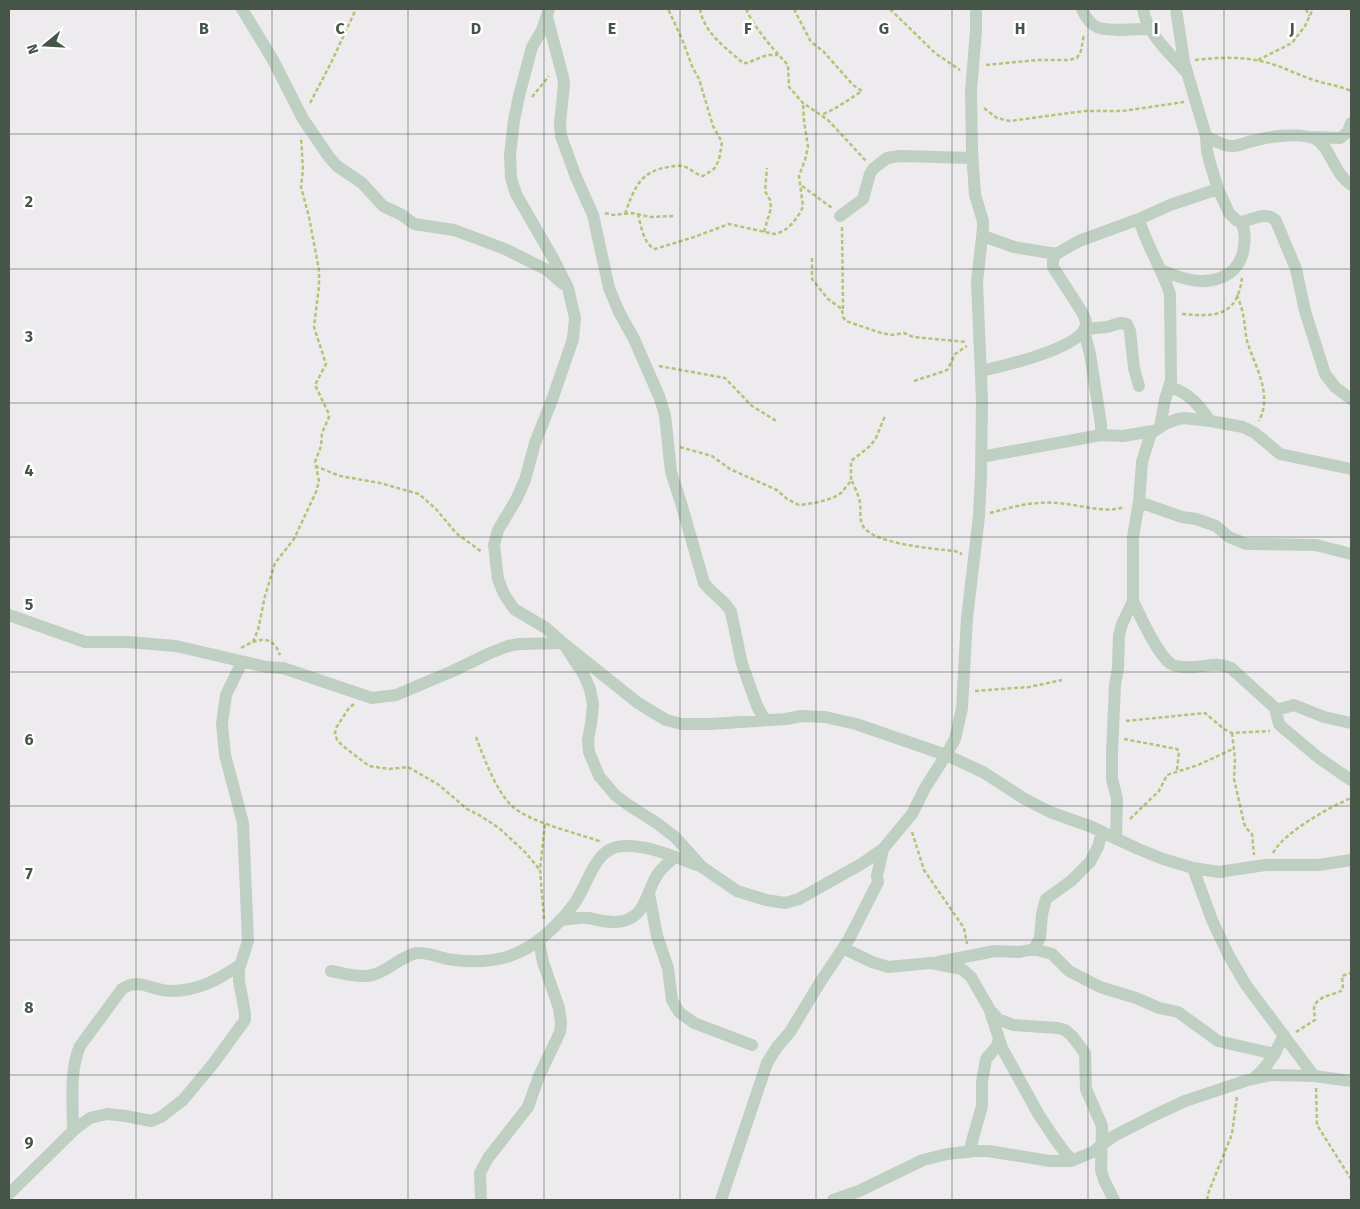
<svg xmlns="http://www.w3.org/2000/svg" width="1360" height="1209" viewBox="0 0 1360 1209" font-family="'Fira Sans',sans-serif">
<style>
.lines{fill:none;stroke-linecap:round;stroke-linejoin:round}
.path{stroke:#b3c477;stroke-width:2.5;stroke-dasharray:4 2.5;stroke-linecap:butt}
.minor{stroke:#bfcfc2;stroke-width:12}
.grid{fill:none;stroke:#455648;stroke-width:1;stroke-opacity:0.55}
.grid-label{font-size:16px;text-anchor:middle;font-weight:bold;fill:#455648;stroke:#fff;stroke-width:5;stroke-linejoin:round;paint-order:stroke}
</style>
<rect width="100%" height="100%" fill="#edebee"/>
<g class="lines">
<!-- path -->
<path class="path" d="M700,9C704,33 726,48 743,63H747L767,55H778
M746,9C756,30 772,48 788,65L789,87L803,103L828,120L866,161
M794,9L811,42L823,51L853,85L862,91C848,100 836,109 821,115
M890,9L935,53L960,70
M1306,9L1309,16
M1195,60C1223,57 1248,56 1275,65C1287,69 1299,75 1311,79C1324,84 1338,85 1351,91
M1258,60L1292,43L1305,26L1313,9
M986,65L1037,60H1069L1077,58L1081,51L1084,34
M532,97L549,76
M310,103L331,63L356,9
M984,108L997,118L1010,121L1084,111H1123L1184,102
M802,186L832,208
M605,213L613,215L632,213L651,217L674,216
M625,214C633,192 638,174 663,168C669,167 676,165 682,166C690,167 695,175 703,176L714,169L719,160L722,142L713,126L699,79L692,66L682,39L668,9
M638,214C641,225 643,244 655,249L694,237L729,224L774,234C788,232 797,219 803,207L799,176L805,160L808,147L804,121L803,103
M842,227L843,309
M764,232L771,208L770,200L765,191L767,168
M812,258V279L828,299L842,309L843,317L846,321L881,333L892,335L904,333L913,337L967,342
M1237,295C1239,301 1242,308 1243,314C1245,323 1245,332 1247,341C1255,367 1273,394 1259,421
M1182,314C1215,317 1237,317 1242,278
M659,366L725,378L752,406L778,422
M914,381L945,371L948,369L955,354L967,346
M680,447L712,456L730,469L777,490L787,499L799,505L815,503L833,498L841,493L851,481V461L870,446L876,438L885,416
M315,466L340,476L380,483L419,494L436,509L456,533L482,552
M852,481C855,488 859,496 860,503C861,511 859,519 863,526C873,544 935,549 955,551L962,554
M990,513C1012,507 1033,501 1056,503C1079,504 1102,514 1125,507
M253,642L258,630L265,596L275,563L294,539L316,492L319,481L315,462L321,446L322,433L329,417L328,412L315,385L326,364L314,327L319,286V270L309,217L301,187L303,170L301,137
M241,648C257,639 272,633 280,655
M975,691L1029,687L1062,680
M354,704L349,708L336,728L335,733L337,740L343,746L369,766L389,769L408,767L439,785L467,809L479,815L499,828L525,852L540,870
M1126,721L1205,713L1224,729L1232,733L1270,731
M1232,733L1235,759L1234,779L1244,823L1246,828L1252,834L1254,855
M476,737C484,758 496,791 512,806C531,823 577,833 602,842
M1124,739L1177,749L1179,752L1177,770
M1130,819L1159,791L1167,775L1198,765L1233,749
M912,832L924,870L964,928L967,944
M1273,853C1284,832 1330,807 1351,798
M544,919L540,870L545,823
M1296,1032L1315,1020C1315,1016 1314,1012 1314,1008C1316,996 1333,995 1341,991L1343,989L1342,976L1351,973
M1316,1088L1317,1125L1351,1179
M1207,1200L1209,1191L1232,1134L1237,1096"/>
<!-- minor -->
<path class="minor" d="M242,9L273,60L303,119L329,157L337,166L362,183L383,206L402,215L414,224L454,230L505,249L547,270L563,284
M549,9L542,30L532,47L519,96L514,120L510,155L511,178L516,194L554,260L568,288L575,318L573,339L552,400L535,443L525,480L516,500L498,530L494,545L498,579L504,594L514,609L546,628L563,643L584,675L590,689L593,704L591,724L588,740L589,752L599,776L615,795L627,804L658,824L675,837L702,867L737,891L766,900L785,903L799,899L863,863L883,849L912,814L925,788L946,755L955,739L962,708L967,618L979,516L981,475L982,400L977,282L983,228V221L975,195L972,151L971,91L976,31V9
M1082,9C1085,16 1090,24 1097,27C1107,32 1137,29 1149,29
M1143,9C1147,34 1169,52 1185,71
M1176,9L1184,62L1206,136L1207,151L1210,163L1218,189L1229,213L1236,220L1241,222C1252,220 1267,210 1276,221L1296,269L1305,311L1325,374L1335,387L1351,399
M547,17L563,77L564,84L560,124L561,136L576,177L593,215L609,288L619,312L634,339L659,396L665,415L671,472L681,503L704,583C712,594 725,600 731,612L742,664L757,706L765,720
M1206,136C1214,140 1225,147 1234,146C1242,145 1249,141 1257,140C1271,136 1304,132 1317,140C1331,149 1333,172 1351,185
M1313,137L1340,138L1348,132L1351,123
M840,216L863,199L870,174L873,169L887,158L900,156L972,158
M1139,219C1146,245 1162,268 1170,294L1171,380L1165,400L1160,427
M983,236L1014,247L1056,254
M1161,270C1169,273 1178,277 1187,279C1210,285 1237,278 1243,252C1245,241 1246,232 1241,222
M1085,329L1107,327L1120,323L1127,324L1130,331L1134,368L1139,386
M1084,331L1090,354L1101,424V435
M981,371C1004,366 1072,350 1084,330C1088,324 1085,318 1082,312L1053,267V260L1056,254L1079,241L1139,219L1170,205L1218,189
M1170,387C1189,393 1199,405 1210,421
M981,457L1101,435L1123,436L1153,431
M1139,502L1182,517L1196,519L1216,526L1229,537L1246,544L1316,545L1351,554
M1133,601C1141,618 1157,654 1171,664C1177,668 1187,667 1194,667C1208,666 1217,662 1231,668L1275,708L1279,724L1283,728L1319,758L1351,780
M9,615L85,642H127L176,646L266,667L283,668L372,698L396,695L453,671L490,653L508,646L519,644L563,643L638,703L666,720L682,724H710L786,719L801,716L825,717L856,724L946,755L983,772L1023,798L1050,812L1092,827L1136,848L1163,859L1193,868L1219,872L1265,865H1318L1351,860
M1276,710L1294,705L1324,717L1351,723
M1116,839L1117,799L1112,779V753L1115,685L1118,668L1119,635L1122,624L1133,601V537L1139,502L1142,462L1151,433L1167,423L1178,419L1184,418L1210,421L1243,427L1255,433L1280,454L1351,469
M1193,868L1212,920L1229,956L1246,985L1314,1076
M649,893L657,936L668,968L672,1000L679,1012L694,1023L752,1045
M560,920C569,920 579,917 588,918C599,920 611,924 623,921C645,916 646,894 656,877C660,869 668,863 675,857
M843,948L872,962L888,967L931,963L962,969L971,977L990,1010L998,1019L1013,1025L1058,1028L1065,1030L1072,1036L1085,1053L1086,1089L1102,1126L1101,1170L1104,1180L1114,1200
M1034,949L1040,938L1042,914L1046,899L1071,881L1090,862L1098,847L1102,832
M938,962L995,951L1020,952L1034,949L1052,954L1069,971L1100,987L1136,998L1159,1008L1178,1012L1218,1041L1275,1054
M331,971C342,973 354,977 365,976C384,976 399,956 417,953C430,952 441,959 454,960C497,965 526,956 557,924C563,918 569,911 574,904C585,889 593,859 609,850C632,837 676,858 700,866
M990,1011L1002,1048L1039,1115L1053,1136L1066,1154L1073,1160
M1253,1079C1268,1067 1276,1052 1284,1035
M73,1131C73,1103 69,1071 80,1046L122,989C139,977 153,991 171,991C199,991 219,979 240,965
M969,1152L982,1106V1082L986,1059L997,1046L999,1039
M9,1194L75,1129L90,1118L107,1114L126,1116L151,1121L161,1117L183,1100L213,1064L245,1020V1013L239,981V969L248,941L243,823L225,755L222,724L226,695L242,662
M481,1200L480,1173L488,1158L528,1107L539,1076L560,1032L561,1023L559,1008L543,962L539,941
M721,1200L767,1063L777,1047L790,1032L819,984L849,939L878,882L877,876L883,849
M833,1200L859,1191L923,1160L947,1154L974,1151H988L1050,1161H1071L1093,1152L1112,1137L1155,1115L1185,1101L1248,1080L1271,1075L1314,1076L1351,1081"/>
</g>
<!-- grid -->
<path class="grid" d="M136,9V1200M272,9V1200M408,9V1200M544,9V1200M680,9V1200M816,9V1200M952,9V1200M1088,9V1200M1224,9V1200M9,134H1351M9,269H1351M9,403H1351M9,537H1351M9,672H1351M9,806H1351M9,940H1351M9,1075H1351"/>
<g class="grid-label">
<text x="204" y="34">B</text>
<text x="340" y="34">C</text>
<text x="476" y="34">D</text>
<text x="612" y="34">E</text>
<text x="748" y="34">F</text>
<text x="884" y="34">G</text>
<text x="1020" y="34">H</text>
<text x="1156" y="34">I</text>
<text x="1292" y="34">J</text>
<text x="29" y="207">2</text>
<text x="29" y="342">3</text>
<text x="29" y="476">4</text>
<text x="29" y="610">5</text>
<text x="29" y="745">6</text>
<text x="29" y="879">7</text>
<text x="29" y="1013">8</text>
<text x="29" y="1148">9</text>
</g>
<!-- border -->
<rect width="1360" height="1209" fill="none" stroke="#455648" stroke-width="20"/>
<!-- north arrow -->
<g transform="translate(45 45) rotate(252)" stroke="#ffffff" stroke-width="4" paint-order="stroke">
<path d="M0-4L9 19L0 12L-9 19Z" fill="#455648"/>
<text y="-8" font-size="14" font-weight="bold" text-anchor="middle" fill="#455648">N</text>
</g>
</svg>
